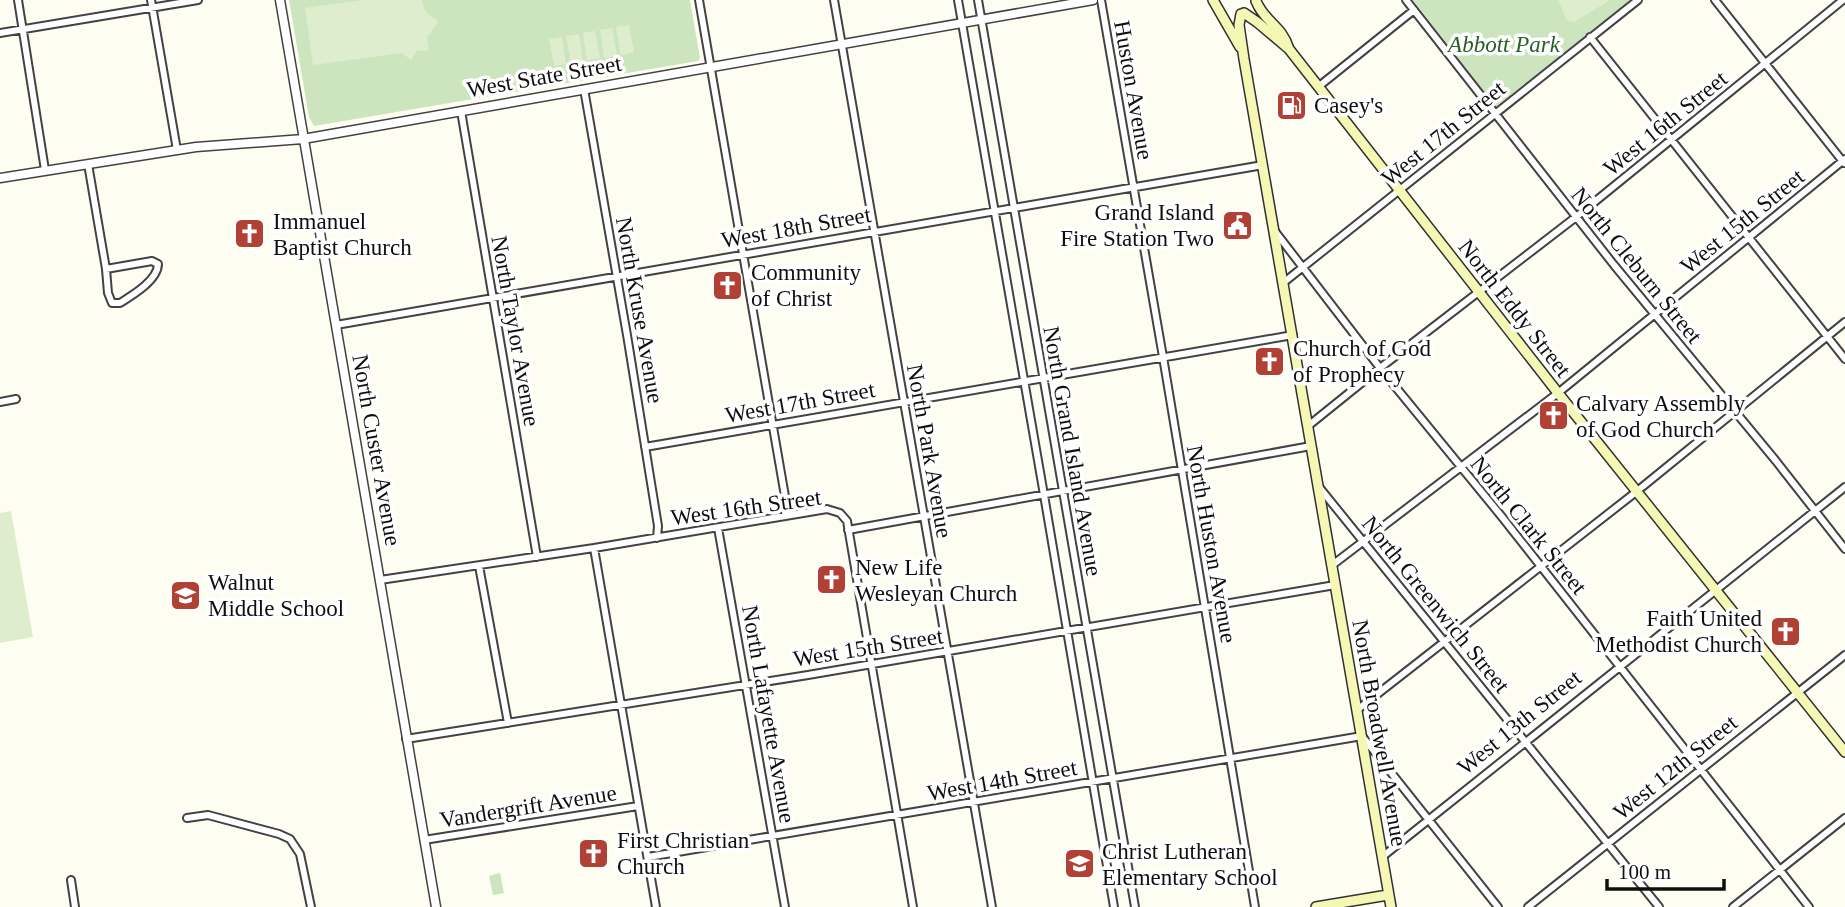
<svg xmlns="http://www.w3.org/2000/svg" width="1845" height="907" viewBox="0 0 1845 907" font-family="'Times New Roman',serif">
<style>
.green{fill:#cde5be}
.pitch{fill:#dfedcf}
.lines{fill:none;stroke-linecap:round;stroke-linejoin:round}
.minor-casing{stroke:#424242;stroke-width:10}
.tertiary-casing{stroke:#424242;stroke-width:11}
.secondary-casing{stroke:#313131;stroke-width:12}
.minor{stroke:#fff;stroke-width:6}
.tertiary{stroke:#fff;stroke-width:8}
.secondary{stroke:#f5f7b4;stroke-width:9}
.labels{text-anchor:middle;stroke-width:7;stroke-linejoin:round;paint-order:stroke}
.park-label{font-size:23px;font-style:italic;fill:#2a6025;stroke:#fff}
.street-label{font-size:23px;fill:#0f0f0f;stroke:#fff}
.poi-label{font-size:23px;fill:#0f0f0f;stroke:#fff;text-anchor:start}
</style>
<rect width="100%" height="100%" fill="#fefdf2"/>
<!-- green -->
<path class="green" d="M289,0H690L700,58L698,61L314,126L309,117Z
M1413,0H1630L1496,107Z
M500,873L504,893L493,895L489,876Z"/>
<!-- pitch -->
<path class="pitch" d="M363,0H422C423,9 427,16 436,19L438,23L427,37L429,50L417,51L411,60L402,53L313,65L305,8Z
M1558,0H1610L1574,22L1567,20Z
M629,25L634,52L621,55L616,27Z
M612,28L617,56L604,58L600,30Z
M595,31L600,58L587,61L583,33Z
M579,34L583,61L571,64L566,36Z
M562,37L566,64L554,66L549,39Z
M11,511L33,637L0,643V513Z"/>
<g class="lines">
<defs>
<path id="minor" d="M18,0L45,170
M151,0L177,150
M699,0L786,502L785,516
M834,0L992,907
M958,0L1044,495L1114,907
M978,0L1135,907
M1101,0L1163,357L1255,907
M1406,0L1614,265L1776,461L1845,549
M1715,0L1844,163
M0,33L198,0
M1590,37L1845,359
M1318,87L1414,10
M584,89L627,335L658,526L657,538
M461,111L537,557
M88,164L106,269
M1274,230L1380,368L1502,517L1809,907
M152,261L158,264C158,280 133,295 120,303H112L108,293L106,269Z
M1283,283L1638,0
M336,325L1263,165
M0,402L16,399
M1308,426L1380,368L1576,217L1843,0
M645,447L1293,335
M1319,487L1659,907
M718,528L785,907
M848,530L1311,446
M594,548L656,907
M479,566L508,723
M1331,566L1558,393L1845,159
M380,580L594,548L827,509L840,513L847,521L913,907
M1357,710L1636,492L1845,322
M406,739L808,675L1335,585
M187,818L208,815L279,834L290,839L300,854L311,907
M424,840L638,806
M648,857L1362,736L1498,907
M1382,857L1845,487
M71,880L75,907
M1528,907L1845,655
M1733,907L1845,818"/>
<path id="tertiary" d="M280,0L436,907
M0,178L196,147L303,139L1093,0"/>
<path id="secondary" d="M1213,0L1240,47
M1256,1C1265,23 1281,24 1289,49
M1244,13L1257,22L1289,49L1558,393L1845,752
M1241,14L1239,25L1244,59L1391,907
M1316,907L1388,895"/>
</defs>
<!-- minor casing -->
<use href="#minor" class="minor-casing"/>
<!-- tertiary casing -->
<use href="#tertiary" class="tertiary-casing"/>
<!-- secondary casing -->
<use href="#secondary" class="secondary-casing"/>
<!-- minor -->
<use href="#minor" class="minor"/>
<!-- tertiary -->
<use href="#tertiary" class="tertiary"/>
<!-- secondary -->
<use href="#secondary" class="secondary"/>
</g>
<!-- icons -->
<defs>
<symbol id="fuel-square" viewBox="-11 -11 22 22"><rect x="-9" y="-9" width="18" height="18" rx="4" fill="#b14035" stroke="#fff"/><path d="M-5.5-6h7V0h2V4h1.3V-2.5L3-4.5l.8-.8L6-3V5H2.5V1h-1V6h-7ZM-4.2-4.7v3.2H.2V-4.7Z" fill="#fff"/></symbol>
<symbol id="civic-square" viewBox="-11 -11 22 22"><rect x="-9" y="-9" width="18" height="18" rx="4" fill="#b14035" stroke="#fff"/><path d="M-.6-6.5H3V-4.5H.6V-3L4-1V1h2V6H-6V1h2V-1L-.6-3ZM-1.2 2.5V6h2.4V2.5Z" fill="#fff"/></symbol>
<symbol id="church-square" viewBox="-11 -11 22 22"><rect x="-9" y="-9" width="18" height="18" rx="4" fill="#b14035" stroke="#fff"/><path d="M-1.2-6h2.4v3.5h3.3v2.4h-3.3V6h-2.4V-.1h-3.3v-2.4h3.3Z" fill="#fff"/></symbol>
<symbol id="school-square" viewBox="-11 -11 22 22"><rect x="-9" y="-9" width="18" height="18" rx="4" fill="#b14035" stroke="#fff"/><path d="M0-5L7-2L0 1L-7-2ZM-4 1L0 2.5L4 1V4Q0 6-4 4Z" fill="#fff"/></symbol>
</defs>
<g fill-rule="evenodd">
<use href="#fuel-square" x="1274" y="88" width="35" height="35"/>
<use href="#civic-square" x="1220" y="208" width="35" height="35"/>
<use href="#church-square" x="232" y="216" width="35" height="35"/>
<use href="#church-square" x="710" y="268" width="35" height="35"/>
<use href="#church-square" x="1252" y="344" width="35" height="35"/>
<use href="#church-square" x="1536" y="398" width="35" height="35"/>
<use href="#church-square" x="814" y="562" width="35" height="35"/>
<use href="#school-square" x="168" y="578" width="35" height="35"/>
<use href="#church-square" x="1768" y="614" width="35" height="35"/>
<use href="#church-square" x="576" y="836" width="35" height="35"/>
<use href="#school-square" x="1062" y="846" width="35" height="35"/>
</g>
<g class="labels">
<!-- park labels -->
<g class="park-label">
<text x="1504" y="52">Abbott Park</text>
</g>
<!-- street labels -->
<g class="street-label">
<text transform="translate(544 76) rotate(-10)" y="8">West State Street</text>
<text transform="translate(1134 90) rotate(80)" y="8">Huston Avenue</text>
<text transform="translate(1665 123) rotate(-39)" y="8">West 16th Street</text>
<text transform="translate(1443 133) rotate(-39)" y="8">West 17th Street</text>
<text transform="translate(1742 221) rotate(-39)" y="8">West 15th Street</text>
<text transform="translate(796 227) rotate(-10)" y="8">West 18th Street</text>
<text transform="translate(1637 265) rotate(51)" y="8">North Cleburn Street</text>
<text transform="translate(1515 308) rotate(52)" y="8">North Eddy Street</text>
<text transform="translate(640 310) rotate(80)" y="8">North Kruse Avenue</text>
<text transform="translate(516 331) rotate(80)" y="8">North Taylor Avenue</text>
<text transform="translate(800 402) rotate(-10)" y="8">West 17th Street</text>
<text transform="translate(377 450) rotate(80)" y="8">North Custer Avenue</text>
<text transform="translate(930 451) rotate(80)" y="8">North Park Avenue</text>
<text transform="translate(1073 451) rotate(80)" y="8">North Grand Island Avenue</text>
<text transform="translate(746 507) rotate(-8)" y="8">West 16th Street</text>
<text transform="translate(1529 525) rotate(51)" y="8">North Clark Street</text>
<text transform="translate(1212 544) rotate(80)" y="8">North Huston Avenue</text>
<text transform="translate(1436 604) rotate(51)" y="8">North Greenwich Street</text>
<text transform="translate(868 647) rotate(-9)" y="8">West 15th Street</text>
<text transform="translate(769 714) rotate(80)" y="8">North Lafayette Avenue</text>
<text transform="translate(1519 722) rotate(-39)" y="8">West 13th Street</text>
<text transform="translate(1380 733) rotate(80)" y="8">North Broadwell Avenue</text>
<text transform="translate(1675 767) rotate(-39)" y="8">West 12th Street</text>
<text transform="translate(1002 780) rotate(-10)" y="8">West 14th Street</text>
<text transform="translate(528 806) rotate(-9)" y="8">Vandergrift Avenue</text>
</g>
<!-- poi labels -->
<g class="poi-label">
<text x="1314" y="113">Casey's</text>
<text x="1214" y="220" text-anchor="end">Grand Island<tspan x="1214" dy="26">Fire Station Two</tspan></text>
<text x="273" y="229">Immanuel<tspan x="273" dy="26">Baptist Church</tspan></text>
<text x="751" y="280">Community<tspan x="751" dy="26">of Christ</tspan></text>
<text x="1293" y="356">Church of God<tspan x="1293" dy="26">of Prophecy</tspan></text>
<text x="1576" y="411">Calvary Assembly<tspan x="1576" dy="26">of God Church</tspan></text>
<text x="855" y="575">New Life<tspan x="855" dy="26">Wesleyan Church</tspan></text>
<text x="208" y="590">Walnut<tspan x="208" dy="26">Middle School</tspan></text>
<text x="1762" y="626" text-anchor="end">Faith United<tspan x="1762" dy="26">Methodist Church</tspan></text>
<text x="617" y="848">First Christian<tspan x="617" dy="26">Church</tspan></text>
<text x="1102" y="859">Christ Lutheran<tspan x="1102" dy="26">Elementary School</tspan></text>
</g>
</g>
<!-- scale -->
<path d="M1607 879v10h117v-10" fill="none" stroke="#0f0f0f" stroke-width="3.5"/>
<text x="1618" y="879" font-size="21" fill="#0f0f0f" stroke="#ffffff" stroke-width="5" paint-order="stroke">100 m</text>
</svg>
